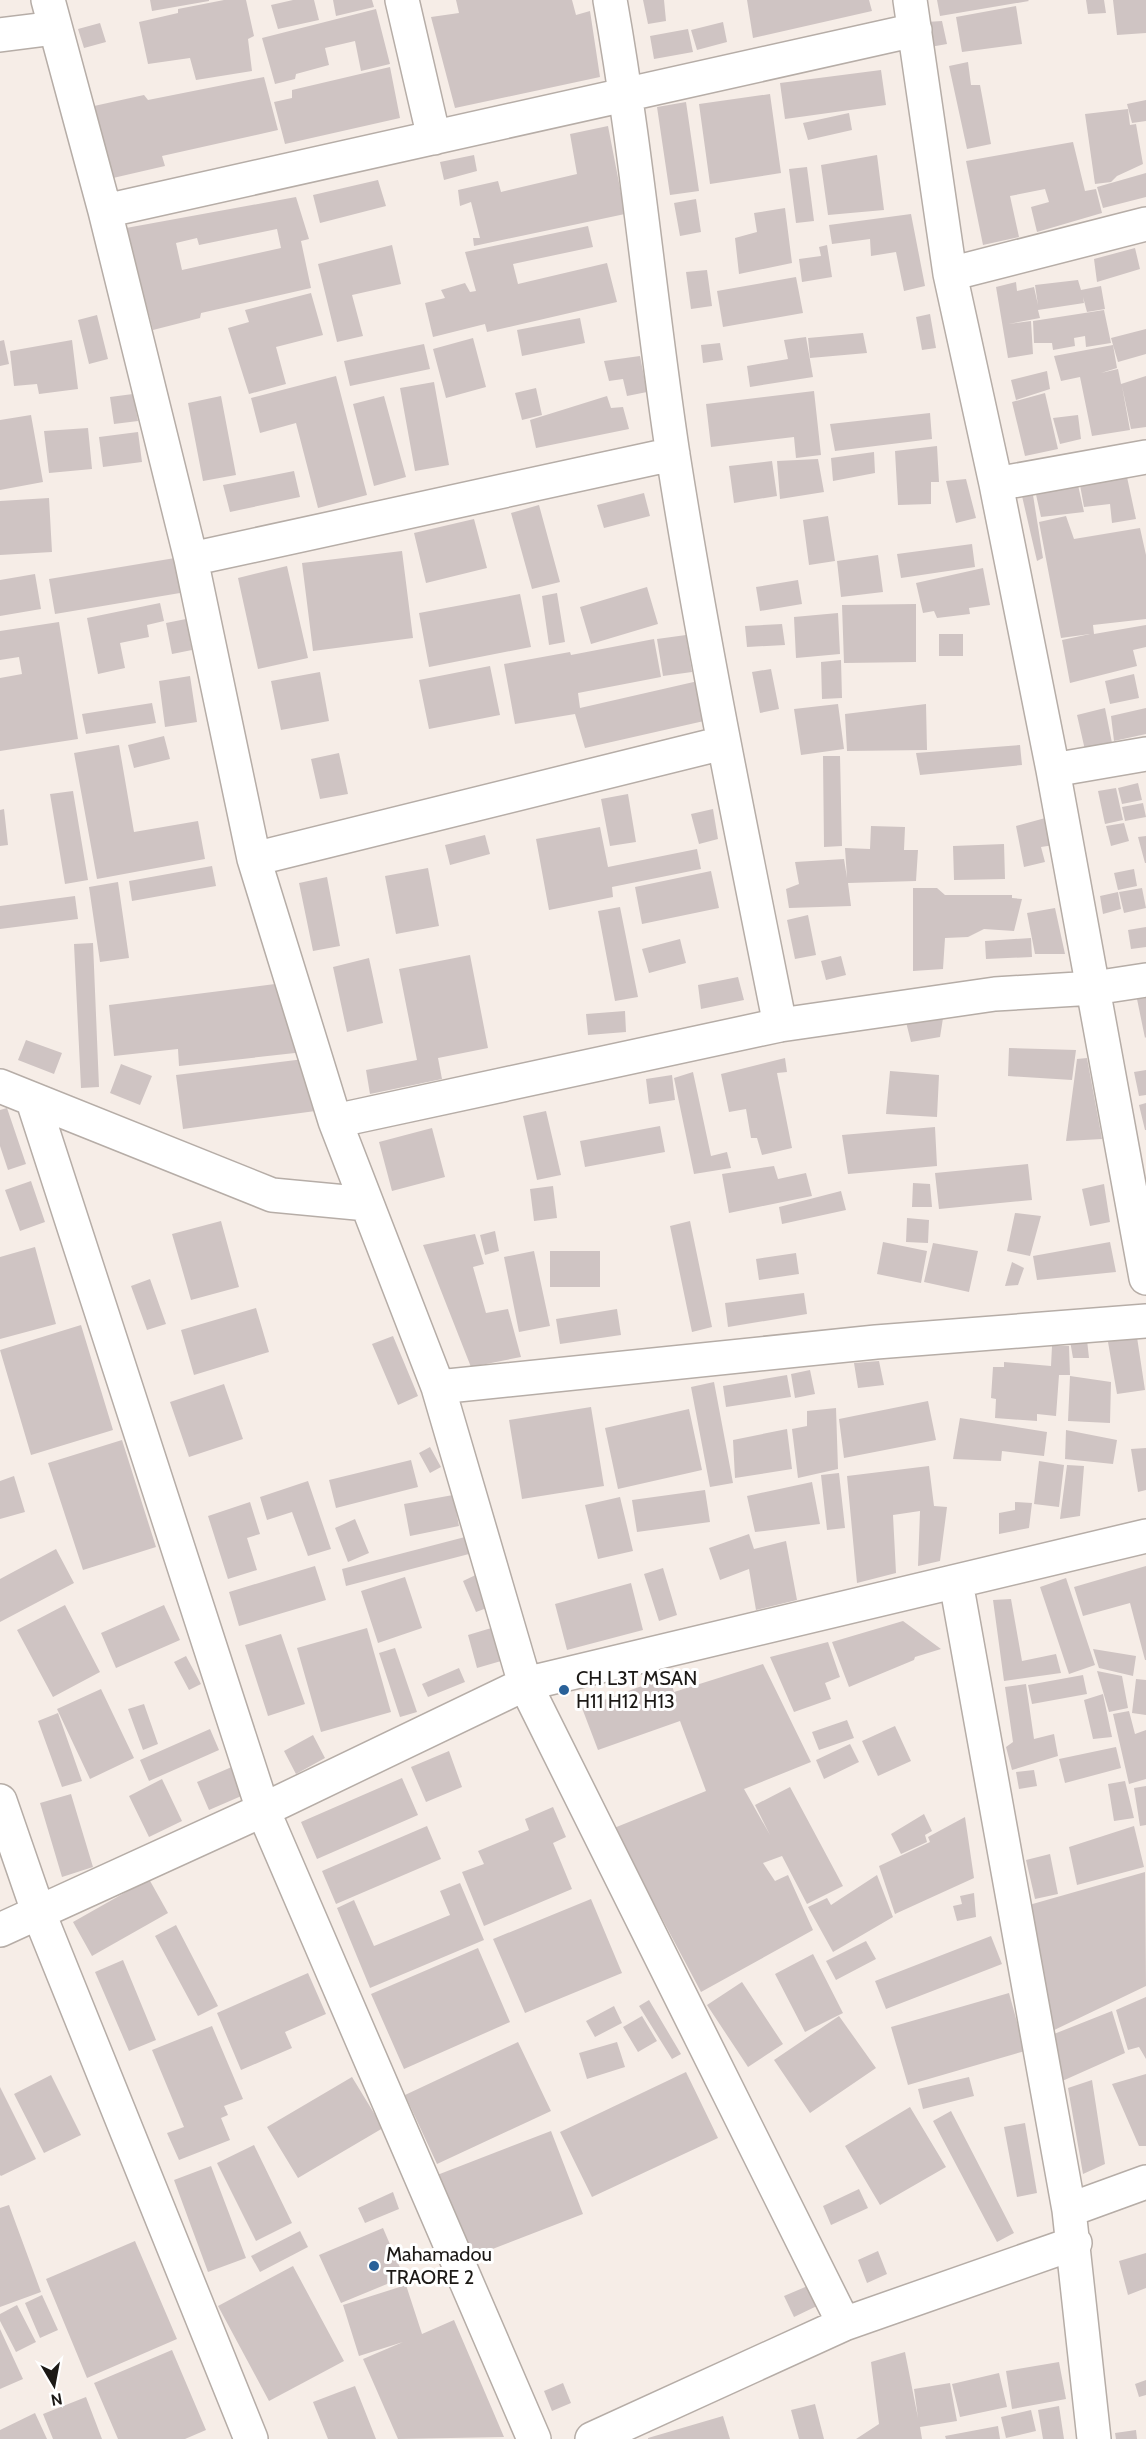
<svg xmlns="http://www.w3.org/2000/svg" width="1146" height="2439" viewBox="0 0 1146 2439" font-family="Cabin,sans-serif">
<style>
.building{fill:#cfc4c3;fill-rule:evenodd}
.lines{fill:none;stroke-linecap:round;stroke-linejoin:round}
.minor-casing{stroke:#b6ada7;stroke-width:36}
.minor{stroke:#fff;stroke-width:33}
.poi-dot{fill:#296199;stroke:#fff;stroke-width:2}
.labels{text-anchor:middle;stroke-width:6;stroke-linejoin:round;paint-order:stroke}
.poi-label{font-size:20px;fill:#1c1916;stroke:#fff;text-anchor:start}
</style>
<rect width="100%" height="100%" fill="#f6ede7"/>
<!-- building -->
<path class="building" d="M150,0H209V1L152,11Z
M224,0H246L254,36L248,39L252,71L196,80L190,58L148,64L139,22L178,13V9Z
M293,0H314L319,20L278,29L271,5Z
M333,0H372L374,7L336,16Z
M456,0H572L576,15L590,11L600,77L455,108L431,17L459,13Z
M643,0H664L666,21L648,24Z
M747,0H869L872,11L753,38Z
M937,0H1028L1029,1L940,16Z
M1086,0H1104L1106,13L1088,14Z
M1113,0H1146V33L1117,35Z
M1016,6L1022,44L962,52L956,17Z
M376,9L390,64L361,71L355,41L325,48L329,65L296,74L295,79L275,84L262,38Z
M942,21L947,44L930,47L926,22Z
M723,22L727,42L697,50L691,30Z
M100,23L106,42L84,48L78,29Z
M688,29L693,52L654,59L650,36Z
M968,62L971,85H980L991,144L967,149L949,66Z
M390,67L400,118L285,144L274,102L292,98V90Z
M881,70L886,105L785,119L780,83Z
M264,77L278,130L162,156L165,166L113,178L94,106L144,95L148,100Z
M770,94L781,173L710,184L699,104Z
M1146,100V121L1132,123L1127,104Z
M686,102L699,191L670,195L657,107Z
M1128,109L1130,125L1136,124L1143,164L1117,176L1111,182L1095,184L1085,114Z
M849,113L852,130L808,140L803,123Z
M608,126L625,214L474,246L473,238H480L471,202L460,206L458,190L498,181L501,192L577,174L570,134Z
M1073,142L1085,191L1096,189L1102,213L1037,232L1031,207L1049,202L1045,189L1010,196L1019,237L983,245L966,161Z
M474,155L477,171L444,180L440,162Z
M877,155L884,210L828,215L821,165Z
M807,167L814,221L796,223L789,169Z
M1146,173V197L1103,208L1097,187Z
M378,180L386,206L320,223L313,195Z
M296,197L309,239L301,241L311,288L201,313L200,318L153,330L126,228ZM277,229L281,248L182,270L176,243L197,238L199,245Z
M696,199L701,232L680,236L674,203Z
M785,208L792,263L739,274L735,238L757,232L754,213Z
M911,214L925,286L904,291L896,252L871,256L870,239L832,244L829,225Z
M588,226L593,247L513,264L518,284L607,263L617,302L487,332L485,324L433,337L425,303L445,298L441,290L465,283L470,292L476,291L465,252Z
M392,245L401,284L352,295L363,336L337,342L318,264Z
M827,245L832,277L802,282L799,259L821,256L819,247Z
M1135,248L1140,269L1097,282L1094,259Z
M707,270L712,306L691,309L686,272Z
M796,277L803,313L723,327L717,291Z
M1078,280L1081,290L1101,286L1105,309L1087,312L1083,297L1084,303L1038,310L1040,318L1008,324L1031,321L1033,354L1008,358L996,287L1016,282L1017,291L1034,287L1038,305L1035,285Z
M311,293L323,335L276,347L286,384L249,394L228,328L249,322L245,310Z
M1104,310L1111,343L1086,347L1085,336L1074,338L1075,346L1053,350L1052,343H1034L1033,321Z
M930,314L936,348L922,350L916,317Z
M97,315L108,359L89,364L78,320Z
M580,318L585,343L522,356L517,330Z
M1146,329V354L1118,362L1111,338Z
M863,333L867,353L810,358L808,338Z
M806,337L813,377L750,387L747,366L788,359L784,340Z
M473,338L486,387L446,398L433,349Z
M4,340L9,364L0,366V341Z
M72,340L78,389L39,394L37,384L14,386L10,351Z
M720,343L723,360L703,363L701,345Z
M424,344L430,369L350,386L344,361Z
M1113,345L1117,368L1101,373L1118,369L1121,384L1146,376V427L1131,429L1122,386L1130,430L1092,436L1080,377L1061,381L1054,356Z
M640,356L647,392L627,396L623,379L609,381L604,361Z
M1047,371L1050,389L1016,400L1011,380Z
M336,376L367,495L318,508L296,423L260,433L251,398Z
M434,382L449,465L415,471L400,388Z
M536,388L542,415L522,420L515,393Z
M814,391L821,455L796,458L794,437L711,447L706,404Z
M1045,393L1058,449L1025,456L1012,402Z
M133,394L138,421L114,424L110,397Z
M221,396L236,475L203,481L188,403Z
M384,396L406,477L374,486L353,404Z
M607,396L611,408L623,407L629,429L536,448L530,420Z
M930,413L932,439L835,451L830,424Z
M31,415L43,482L0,490V420Z
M1078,415L1081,439L1060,444L1053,418Z
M88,428L92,469L49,473L44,431Z
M138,432L142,462L103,467L99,437Z
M937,446L939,482H931V504L898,505L895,451Z
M874,452L875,473L833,481L831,458Z
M818,459L824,492L780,499L777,461Z
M772,461L777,496L734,503L729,466Z
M294,471L300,497L230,512L223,485Z
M1127,477L1136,519L1112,523L1110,504L1084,507L1080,485Z
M966,479L976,518L956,523L946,481Z
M1078,485L1084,512L1041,517L1035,490Z
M644,493L650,516L604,528L597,505Z
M1033,495L1043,558L1037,561L1022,496Z
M49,498L52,552L0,555V501Z
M539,505L560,582L532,589L511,513Z
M828,516L835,561L809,565L803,520Z
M1066,516L1074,539L1140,528L1146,555V619L1093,625L1094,634L1146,625V647L1133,650L1137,666L1070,683L1062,640L1090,634L1061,638L1039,522Z
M474,519L487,568L426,583L414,533Z
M972,544L975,567L901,578L897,554Z
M402,551L413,638L313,651L302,563Z
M878,555L883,592L841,597L837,561Z
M175,558L180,593L55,614L49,579Z
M287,566L308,658L258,669L238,578Z
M983,568L990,605L969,608L970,614L937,618L934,611L923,613L916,583Z
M35,574L41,609L0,616V580Z
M798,580L802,604L760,611L756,587Z
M647,587L658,624L591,644L580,607Z
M557,593L565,642L549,645L542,596Z
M520,594L531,647L429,667L419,613Z
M160,603L164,621L147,625L149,637L120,643L125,668L98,674L87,618Z
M916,604V662L844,663L842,605Z
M838,613L840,654L796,658L794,617Z
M186,619L192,650L172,654L166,623Z
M59,622L78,739L0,751V678L22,674L19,657L0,660V631Z
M782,624L785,645L747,647L745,626Z
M939,634H963V656H939Z
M686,635L692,672L663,676L657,639Z
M654,639L661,677L578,693L580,708L698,681L704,721L585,748L575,714L515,724L504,664L570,652L571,655Z
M841,660L842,698L822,699L821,662Z
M490,666L500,715L429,729L419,680Z
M771,669L779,709L760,713L752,672Z
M320,672L329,721L281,730L271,681Z
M1134,674L1139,698L1110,704L1105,681Z
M190,676L197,722L165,727L159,681Z
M152,703L156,723L86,734L82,714Z
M838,704L844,749L801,755L794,709Z
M926,704L927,750L847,751L845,714Z
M1105,708L1112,743L1085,750L1077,715Z
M1146,708V734L1114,741L1111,716Z
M164,736L170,759L134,768L128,745Z
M119,745L134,832L198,821L205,859L97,879L74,753Z
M1020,745L1022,765L920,775L916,753Z
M339,753L348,794L320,799L311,759Z
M823,756H840L842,846L824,847Z
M1138,783L1142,800L1122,804L1118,788Z
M1116,788L1123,820L1105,824L1098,791Z
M73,791L88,880L65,884L50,794Z
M628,794L636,842L610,846L601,799Z
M1143,803L1146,817L1125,821L1122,807Z
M4,809L8,845L0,846V810Z
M713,809L718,839L699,844L691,814Z
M1049,817L1054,845L1041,847L1045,862L1024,867L1016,826Z
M1124,823L1129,841L1111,846L1106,826Z
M871,826L905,827L904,850H918L916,881L848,883L851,906L789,908L786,889L799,884L795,862L844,859L847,878L845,848L870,849Z
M600,827L608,867L697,849L701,869L612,887L613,897L549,910L536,839Z
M485,835L490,854L450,865L445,845Z
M1146,836V863H1145L1138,837Z
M1004,844L1005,879L954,880L953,846Z
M212,866L216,886L132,901L129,881Z
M428,868L439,926L396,934L385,876Z
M1134,869L1137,886L1118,890L1114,873Z
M711,871L719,908L642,924L635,887Z
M327,877L340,946L313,951L299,883Z
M118,882L129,958L100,962L89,887Z
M913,888H937L945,895H1012V898L1022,899L1014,931L984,929L968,937L945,938L943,969L913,971Z
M1142,888L1146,908L1124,913L1119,892Z
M1118,892L1121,909L1103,914L1100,896Z
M75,896L78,919L0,929V906Z
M620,907L638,997L615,1001L598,911Z
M1055,908L1065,954H1035L1027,913Z
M808,915L816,955L795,959L787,920Z
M1146,927V947L1131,949L1128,930Z
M1031,938L1032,957L986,959L985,941Z
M680,939L686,963L649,973L642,949Z
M93,943L99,1087L81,1088L74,944Z
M470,955L488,1048L438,1058L442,1079L370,1094L366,1070L417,1060L399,969Z
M841,956L846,975L826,980L821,961Z
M369,958L383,1023L347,1032L333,967Z
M738,977L744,1000L701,1009L698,985Z
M275,984L304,1052L179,1066L178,1049L114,1056L109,1005Z
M1146,998V1037L1145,1038L1137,999Z
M625,1011L626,1032L588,1035L586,1014Z
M944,1012L940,1037L911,1042L906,1022Z
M26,1040L62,1053L54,1074L18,1060Z
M1009,1048L1076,1050L1072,1080L1008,1076Z
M785,1058L787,1072L777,1073L792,1148L762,1155L757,1138H751L746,1109L729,1112L721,1074Z
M1087,1058L1102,1139L1066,1141L1077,1059Z
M304,1059L323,1110L183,1129L176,1075Z
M121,1064L152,1076L140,1105L110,1093Z
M1146,1070V1095L1139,1096L1134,1072Z
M890,1071L939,1075L937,1117L886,1114Z
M693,1072L711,1156L727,1152L731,1168L694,1174L674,1078Z
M672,1075L675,1100L649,1104L646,1079Z
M1146,1103V1130H1145L1139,1105Z
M7,1108L26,1164L8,1170L0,1146V1110Z
M546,1111L561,1175L537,1180L523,1116Z
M660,1126L665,1152L585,1167L580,1141Z
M935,1127L937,1166L848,1174L842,1135Z
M432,1128L445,1177L392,1191L379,1142Z
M1028,1164L1032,1200L939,1209L935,1173Z
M774,1166L778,1179L806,1173L812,1196L729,1213L722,1174Z
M31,1181L45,1222L20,1231L5,1190Z
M913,1183L930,1184L932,1207H912Z
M1104,1184L1110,1222L1090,1226L1082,1189Z
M553,1186L557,1218L534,1221L530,1189Z
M841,1191L846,1210L782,1224L779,1207Z
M1015,1213L1041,1216L1030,1256L1007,1251Z
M907,1218L929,1220L928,1243L906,1242Z
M221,1221L239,1287L191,1300L172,1234Z
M690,1221L712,1327L692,1332L670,1226Z
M495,1231L499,1251L485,1255L480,1235Z
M475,1234L484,1264L473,1267L486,1313L508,1309L521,1357L471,1367L423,1245Z
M883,1242L927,1251L921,1283L877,1274Z
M1110,1242L1116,1272L1037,1280L1033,1256Z
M933,1243L978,1251L969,1292L924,1282Z
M35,1247L56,1324L0,1339V1257Z
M534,1251L550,1326L519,1332L504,1257Z
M550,1251H600V1287H550Z
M796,1253L799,1274L759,1280L756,1259Z
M1012,1262L1024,1268L1018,1285L1005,1286Z
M150,1279L166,1324L147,1330L131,1286Z
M804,1293L807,1314L728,1327L725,1303Z
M256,1308L269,1352L194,1375L181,1330Z
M617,1309L621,1335L560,1344L556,1319Z
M1135,1324L1145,1390L1117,1394L1108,1342H1102L1098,1327Z
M81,1325L113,1430L31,1455L0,1350Z
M1086,1331L1089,1358H1073L1069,1335Z
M393,1336L418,1396L398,1405L372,1344Z
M1052,1346H1069L1070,1375H1059L1056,1416L1037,1414V1421L995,1418L996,1399L991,1398L993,1367H1004V1362L1051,1366Z
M879,1361L884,1385L858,1388L854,1363Z
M810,1370L815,1394L795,1398L791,1374Z
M787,1375L791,1397L726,1407L723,1386Z
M1070,1376L1111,1382L1110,1423L1068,1421Z
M714,1382L733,1483L710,1487L691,1387Z
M224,1384L243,1439L189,1457L170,1402Z
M928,1401L936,1440L844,1458L839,1419Z
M591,1407L604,1486L522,1499L509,1420Z
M836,1408L838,1469L798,1478L792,1429L807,1426V1411Z
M689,1409L702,1470L618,1489L605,1428Z
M960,1418L1047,1432L1044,1456L1002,1451L1001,1461L953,1459Z
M787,1429L792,1469L735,1478L733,1440Z
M1066,1430L1117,1440L1113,1464L1065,1459Z
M122,1440L156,1547L83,1570L48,1463Z
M430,1447L441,1467L430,1473L419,1453Z
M1146,1448V1490L1138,1492L1131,1449Z
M411,1460L418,1487L336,1508L329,1480Z
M1039,1461L1064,1465L1059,1507L1034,1504Z
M1067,1465L1084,1466L1080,1516L1060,1519Z
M929,1466L934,1506L947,1507L940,1561L918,1566L920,1511L893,1515L896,1573L857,1583L847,1476Z
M839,1473L845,1528L827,1530L821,1475Z
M14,1476L25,1512L0,1519V1481Z
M308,1481L331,1549L308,1556L292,1512L267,1520L260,1497Z
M812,1482L820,1524L755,1532L747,1496Z
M705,1490L710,1522L637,1532L632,1500Z
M453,1495L459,1526L410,1536L404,1504Z
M620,1497L633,1551L598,1559L585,1505Z
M250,1502L260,1534L247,1538L257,1570L228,1579L208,1516Z
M1015,1502L1032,1503L1029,1528L999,1534V1513L1015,1510Z
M355,1519L369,1553L348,1562L335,1528Z
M749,1534L754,1549L786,1541L797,1600L756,1610L749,1569L720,1580L709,1548Z
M465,1537L469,1554L346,1586L342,1569Z
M56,1549L74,1583L0,1622V1579Z
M315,1566L326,1600L239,1626L229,1592Z
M1146,1566V1660H1145L1130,1603L1083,1616L1074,1587Z
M663,1568L677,1615L659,1621L644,1574Z
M482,1572L495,1605L476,1612L463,1581Z
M405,1577L422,1628L378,1643L361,1591Z
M1066,1578L1095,1665L1069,1674L1040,1587Z
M631,1583L643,1630L567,1650L555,1604Z
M1011,1599L1022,1661L1056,1654L1061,1673L1004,1681L993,1600Z
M65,1605L100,1672L53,1697L17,1630Z
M164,1605L180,1640L116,1668L101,1633Z
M903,1621L941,1649L915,1657L914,1660L849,1687L832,1642Z
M498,1626L508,1659L477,1668L468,1635Z
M367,1628L391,1712L321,1732L297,1648Z
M281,1634L305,1704L268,1716L245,1645Z
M828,1642L840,1677L825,1683L831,1699L794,1712L770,1657Z
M395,1648L417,1712L400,1717L379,1653Z
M1093,1649L1136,1656L1133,1676L1099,1668Z
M186,1656L201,1684L189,1690L174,1662Z
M763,1664L811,1762L744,1789L770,1835L755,1805L790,1787L843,1886L807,1904L782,1856L763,1863L775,1881L788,1875L813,1930L701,1992L614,1828L706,1791L680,1721L598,1750L582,1708L669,1676L674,1692Z
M459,1668L465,1682L428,1697L422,1684Z
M1097,1671L1122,1676L1128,1708L1109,1712Z
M1083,1675L1087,1694L1032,1704L1028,1685Z
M1136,1679L1146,1680V1715L1132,1713Z
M1026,1684L1034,1739L1054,1734L1058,1756L1012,1770L1006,1747L1013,1742L1005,1687Z
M101,1689L134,1758L90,1779L57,1709Z
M1103,1694L1112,1737L1093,1739L1084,1700Z
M144,1704L158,1744L143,1750L128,1709Z
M1129,1711L1135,1734L1146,1730V1779L1129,1784L1113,1714Z
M58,1713L82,1781L62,1787L38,1721Z
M847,1720L854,1738L819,1750L812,1732Z
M895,1726L911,1761L878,1776L862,1741Z
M210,1729L219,1750L149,1781L140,1760Z
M313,1735L325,1758L296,1774L284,1751Z
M850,1744L859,1762L824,1779L816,1760Z
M1116,1747L1121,1768L1065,1783L1059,1759Z
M449,1751L462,1787L426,1802L411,1767Z
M234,1766L246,1794L209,1810L197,1782Z
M1034,1770L1037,1786L1019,1789L1016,1772Z
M402,1778L418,1815L317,1859L301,1822Z
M162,1779L182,1821L149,1837L129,1796Z
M1125,1781L1134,1818L1114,1821L1108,1784Z
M1146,1786V1825L1140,1826L1134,1788Z
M71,1794L93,1867L62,1877L40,1803Z
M553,1807L566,1837L553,1843L572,1889L484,1926L462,1872L484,1864L478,1851L529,1830L525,1819Z
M924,1814L932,1831L925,1835L927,1842L901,1854L891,1834Z
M965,1817L974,1878L895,1914L879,1866L930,1842L928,1837Z
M427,1826L441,1859L336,1904L322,1871Z
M1134,1826L1144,1867L1077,1885L1069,1847Z
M1050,1854L1058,1894L1035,1899L1026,1860Z
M1145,1872L1146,1986L1048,2033L1029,1905Z
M877,1875L893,1917L833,1952L808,1907L827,1898L831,1905Z
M149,1879L168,1913L92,1956L73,1922Z
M460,1883L484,1940L370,1988L337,1908L354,1900L374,1946L450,1915L440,1891Z
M974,1893L976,1917L957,1921L953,1906L962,1904L960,1896Z
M591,1899L622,1973L525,2013L493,1939Z
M176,1925L218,2006L198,2016L155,1936Z
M991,1936L1002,1964L886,2009L875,1981Z
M866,1941L876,1959L836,1980L826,1961Z
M478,1948L510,2022L404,2069L371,1994Z
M813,1954L843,2013L805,2032L775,1974Z
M123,1960L156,2040L129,2051L95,1972Z
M308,1973L326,2014L285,2032L292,2048L241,2070L217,2013Z
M742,1982L783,2044L748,2067L707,2005Z
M1009,1993L1025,2051L908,2085L891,2027Z
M1146,1997V2059L1139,2047L1128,2050L1116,2010Z
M649,2000L681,2054L672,2059L639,2006Z
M614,2006L622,2023L595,2037L586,2021Z
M1112,2011L1125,2053L1060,2082L1054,2034Z
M642,2016L657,2041L638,2052L623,2027Z
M839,2016L876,2068L810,2113L774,2060Z
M212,2026L243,2099L224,2106L228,2115L221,2118L230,2140L179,2160L167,2133L184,2127L152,2050Z
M518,2042L551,2111L437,2164L405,2095Z
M617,2042L625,2067L587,2079L579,2053Z
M686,2072L718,2138L592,2197L560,2132Z
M1146,2074V2146H1139L1112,2084Z
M51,2075L81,2135L44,2153L14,2094Z
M352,2077L383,2128L298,2178L267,2127Z
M969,2077L974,2096L923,2109L918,2089Z
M1092,2080L1105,2164L1083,2174L1068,2088Z
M0,2087L36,2159L1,2176L0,2175Z
M910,2107L946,2167L880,2205L845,2146Z
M951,2111L1014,2233L997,2242L933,2121Z
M1025,2123L1037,2193L1017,2197L1004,2127Z
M551,2131L583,2214L464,2260L432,2177Z
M254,2145L292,2223L256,2241L217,2163Z
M211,2166L246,2258L208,2272L174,2180Z
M859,2189L868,2208L831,2225L823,2206Z
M393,2192L399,2209L365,2223L358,2208Z
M9,2205L41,2292L0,2307V2208Z
M383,2228L404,2277L341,2303L319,2255Z
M300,2231L308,2247L260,2272L251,2256Z
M135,2241L177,2339L87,2378L46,2279Z
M878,2251L887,2274L867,2283L858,2260Z
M1146,2253V2288L1128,2295L1119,2261Z
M293,2266L344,2361L269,2401L218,2306Z
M406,2285L422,2334L454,2320L504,2437L398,2439L363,2359L403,2342L359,2356L343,2305Z
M810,2285L819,2305L794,2317L784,2296Z
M42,2295L58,2330L40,2338L25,2303Z
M17,2305L36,2342L16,2352L0,2321V2314Z
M0,2329L23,2379L0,2389Z
M172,2350L206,2430L185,2439H118L94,2383Z
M905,2352L918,2418L914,2389L950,2383L957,2421L920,2427L922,2439H856L879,2424L871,2362Z
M1059,2362L1066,2399L1012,2409L1006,2371Z
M999,2373L1007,2407L960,2417L952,2384Z
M1146,2380V2395L1139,2397L1135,2384Z
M563,2383L571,2403L552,2411L544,2391Z
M355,2386L376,2439H328L313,2402Z
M86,2397L102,2439H53L43,2414Z
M815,2404L824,2439H799L791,2410Z
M1059,2406L1064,2439H1043L1038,2410Z
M1031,2410L1036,2431L1006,2438L1001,2417Z
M35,2413L47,2439H0V2430Z
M723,2416L730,2439H648V2438Z
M998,2426L1000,2439H946L945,2436Z
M1136,2430L1137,2439H1116L1115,2433Z"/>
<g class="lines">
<defs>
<path id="minor" d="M48,0L105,211L191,559L254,859L335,1121L438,1387L525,1684L844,2324
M402,0L434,138
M610,0C637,151 650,304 673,455C703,646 742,835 780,1025
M910,0L950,274L996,484L1053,770L1146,1278
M0,35L55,28
M105,211L915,30
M950,274L1146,224
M996,484L1146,457
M191,559L673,454
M1053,770L1146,754
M254,859L723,743
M0,1086L272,1195L367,1204
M33,1101L263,1810L534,2439
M335,1121L780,1025L995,994L1094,988L1146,980
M438,1387L876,1342L1146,1321
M956,1582L1069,2210L1094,2439
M0,1801L38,1911L251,2439
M0,1930L263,1810L525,1684L1146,1536
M1069,2210L1146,2182
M592,2439L844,2324L1075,2243"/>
</defs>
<!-- minor casing -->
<use href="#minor" class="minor-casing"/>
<!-- minor -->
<use href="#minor" class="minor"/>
</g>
<!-- markers -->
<g class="poi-dot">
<circle cx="564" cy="1690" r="6"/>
<circle cx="374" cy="2266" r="6"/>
</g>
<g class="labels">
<!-- poi labels -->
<g class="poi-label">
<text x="576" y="1685">CH L3T MSAN<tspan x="576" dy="23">H11 H12 H13</tspan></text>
<text x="386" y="2261">Mahamadou<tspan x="386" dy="23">TRAORE 2</tspan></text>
</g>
</g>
<!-- north arrow -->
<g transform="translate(54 2385) rotate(170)" stroke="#ffffff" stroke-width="4.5" paint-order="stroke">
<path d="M0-4.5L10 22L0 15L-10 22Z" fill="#1c1916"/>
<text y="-9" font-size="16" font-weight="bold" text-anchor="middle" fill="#1c1916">N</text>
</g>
</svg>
